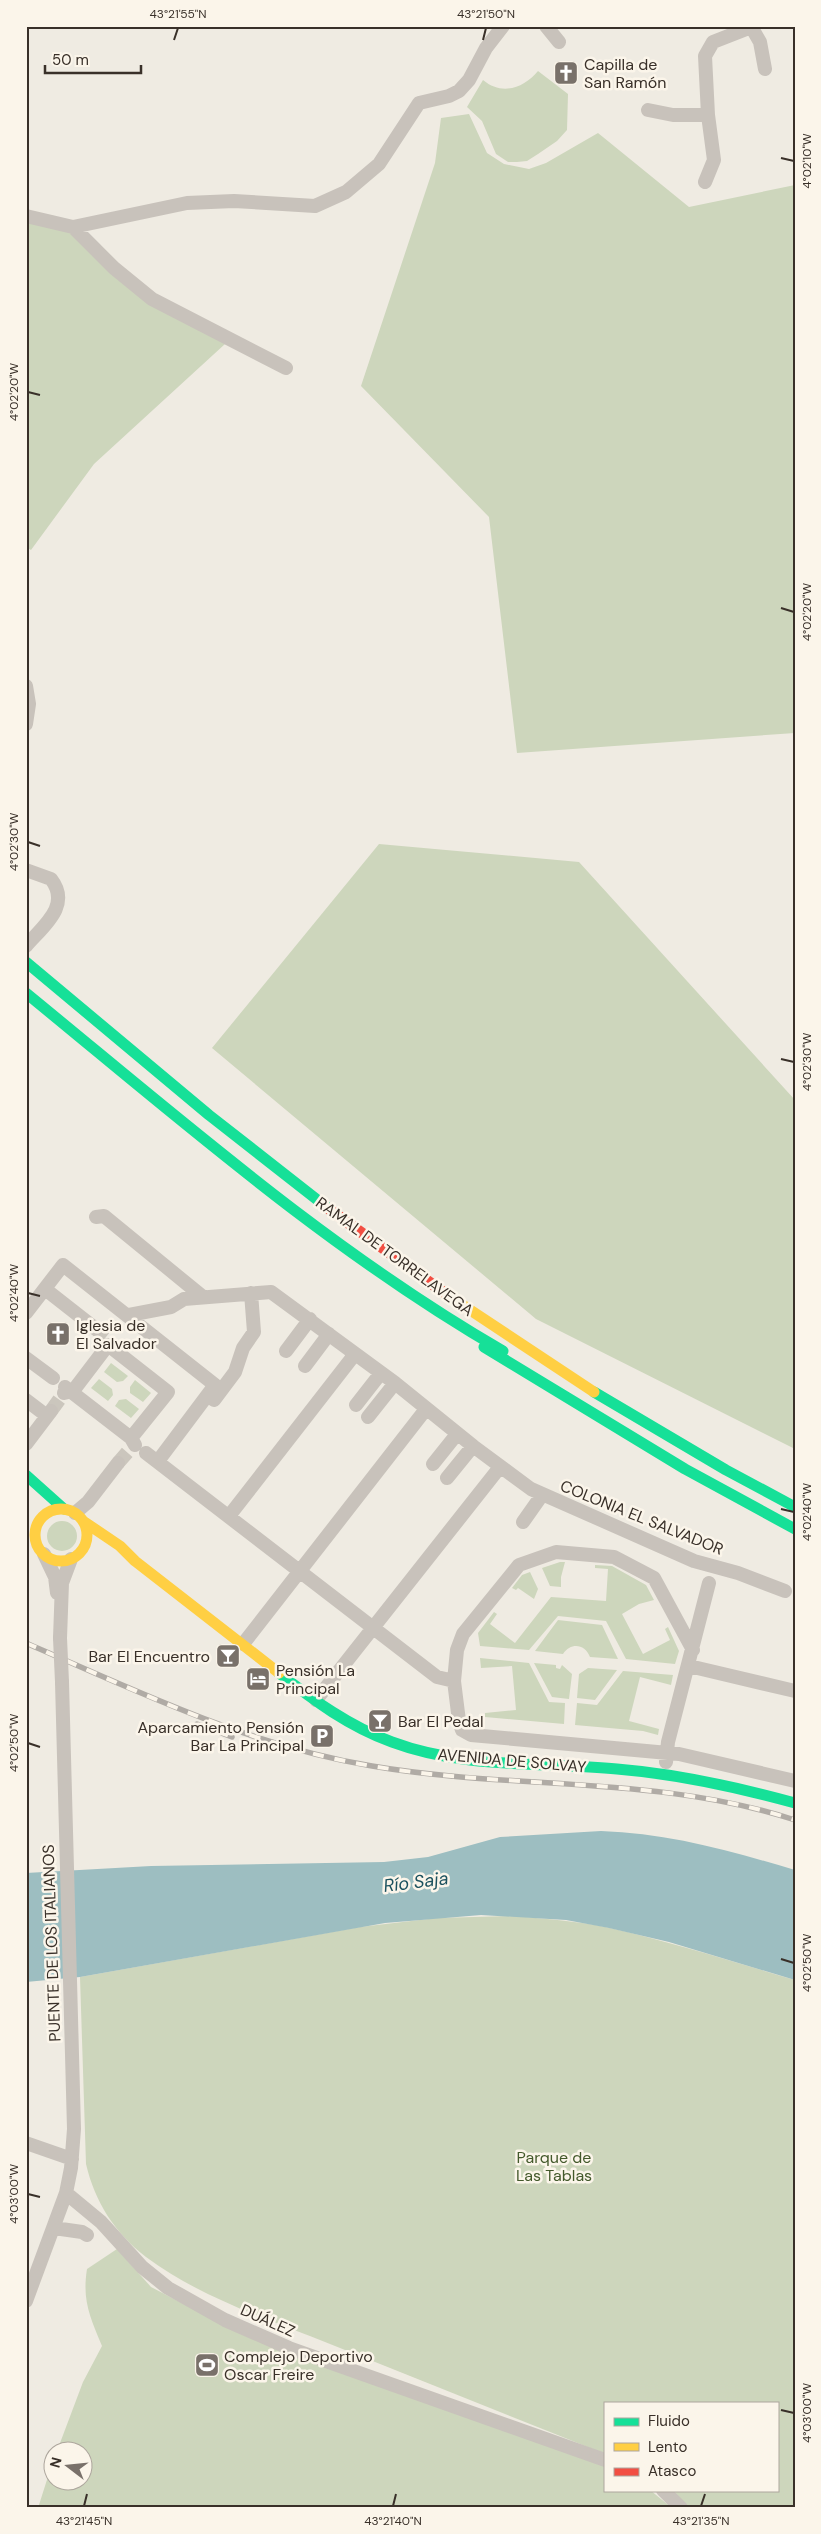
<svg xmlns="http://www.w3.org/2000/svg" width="821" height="2534" viewBox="0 0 821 2534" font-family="'DM Sans',sans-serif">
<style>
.green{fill:#cdd6bc}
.water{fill:#9dbec1}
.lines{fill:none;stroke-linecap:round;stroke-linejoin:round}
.street-tunnel{stroke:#cbc6bd;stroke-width:14;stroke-dasharray:14 7;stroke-linecap:butt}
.street{stroke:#c8c2bb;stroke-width:14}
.fast{stroke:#16e098;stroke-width:11}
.slow{stroke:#ffcf43;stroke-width:11}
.jam{stroke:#f24e42;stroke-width:11}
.rail-casing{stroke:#b0aba5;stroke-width:5.5}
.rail{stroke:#fbf5ea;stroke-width:4;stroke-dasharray:11;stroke-linecap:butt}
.street-bridge{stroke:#c8c2bb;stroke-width:14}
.ticks{fill:none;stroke:#393029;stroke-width:2}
.labels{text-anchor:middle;stroke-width:5;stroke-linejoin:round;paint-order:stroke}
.poi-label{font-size:16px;fill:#393029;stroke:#fbf5ea;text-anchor:start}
.street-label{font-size:16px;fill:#393029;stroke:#fbf5ea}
.park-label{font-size:16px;fill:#43592b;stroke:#fbf5ea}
.water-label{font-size:18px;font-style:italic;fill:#1b515e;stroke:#fbf5ea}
.neatline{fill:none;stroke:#393029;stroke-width:2}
.ticks-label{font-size:12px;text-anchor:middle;fill:#393029}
</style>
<rect width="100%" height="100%" fill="#efebe2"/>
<!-- green -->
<path class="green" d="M538,71L568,94L567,130L557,141L538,154L527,161L517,162H508L496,154L482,121L467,107L483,80C502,96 524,88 538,71Z
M469,114L487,153L504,164L529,169L546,163L598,133L689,207L795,185V733L517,753L489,517L361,386L435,163L441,118Z
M26,221L69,232L225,344L94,464L31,550L26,547Z
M379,844L579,862L795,1100V1449L536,1319L212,1048Z
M111,1363L128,1376L123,1381L117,1382L104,1372Z
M99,1379L112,1389L113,1395L108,1401L91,1388Z
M135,1380L151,1393L143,1402L130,1393V1387Z
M126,1399L139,1409L131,1418L115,1406L119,1400Z
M47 1536a15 15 0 1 1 30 0a15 15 0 1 1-30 0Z
M560,1562H565L561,1577V1587L550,1586L542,1568Z
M595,1565L612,1566L646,1585L654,1600L639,1604L622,1614L643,1654L670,1640L665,1629L668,1627L679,1651L675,1664L626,1659L606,1621L558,1616L529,1650L480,1646L478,1633L494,1612L497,1614L490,1624L515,1643L551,1597L606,1601L608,1569L595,1568Z
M530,1572L538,1589L534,1599L518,1588L516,1590L512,1588L522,1575Z
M558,1620L602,1625L618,1659L590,1657C585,1644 571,1642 563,1654L535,1651Z
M480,1658L529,1663L549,1702L565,1703L564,1724L485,1717V1713L516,1710L512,1666L481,1668Z
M534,1663L556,1665V1668L560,1669L562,1665L572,1674L569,1699L552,1697Z
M588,1668L617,1670L595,1700L577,1698L579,1674Z
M623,1671L673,1675L671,1685L640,1677L629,1721L659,1729L658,1735L643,1731L575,1725L577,1703L597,1705Z
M514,1916C546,1919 578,1921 610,1928C672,1942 733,1962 795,1980V2508H689L673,2490H777V2403H605V2454C513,2417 422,2381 330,2344C268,2319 201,2298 146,2257C114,2232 95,2202 86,2164L80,1977L360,1927L437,1918Z
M117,2249L151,2287L222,2324L605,2466V2490H650L672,2508H38L52,2464V2482H82V2452L57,2451L83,2382L102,2346C90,2317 82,2301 87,2269Z"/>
<!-- water -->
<path class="water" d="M601,1831C668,1833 731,1851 795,1870V1980L669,1942L609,1928L566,1920L481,1915L385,1923L80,1977L26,1982V1873L151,1866L384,1862L428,1857L500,1837Z"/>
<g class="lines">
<!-- street-tunnel -->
<path class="street-tunnel" d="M96,1329L106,1337
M51,1411L64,1393
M118,1463L132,1447"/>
<!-- street -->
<path class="street" d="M546,26L559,42
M752,28L760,42L765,69
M648,110L673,115H708
M705,182L714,160L708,115L705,56L713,42L754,26
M26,216L73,227L187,203L234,201L315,206L346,192L379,164L419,103L449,96L459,91L469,80L486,48L503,26
M73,227L114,268L152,299L286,368
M26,686L29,704L26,724
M26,870L51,879C72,906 42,927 26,946
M96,1217L104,1216L203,1297
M45,1289L96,1329
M26,1313L63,1265L215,1385L158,1461
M129,1315L171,1307L184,1299L271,1292L395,1383L473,1446L531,1489L694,1561L738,1573L785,1591
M286,1351L310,1319
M26,1358L53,1378
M305,1366L329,1334
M65,1387L131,1438L135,1445
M64,1393L73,1391L108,1345L168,1392L131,1438
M26,1400L47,1416
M214,1400L235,1372L243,1348L254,1332L251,1293
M356,1405L381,1373
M368,1417L395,1383
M26,1444L51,1411
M146,1453L437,1677L454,1681
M433,1464L457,1434
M447,1478L473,1446
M75,1513L88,1502L118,1463
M229,1516L355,1354
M523,1522L542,1495
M44,1554L55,1577L57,1593
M60,1638L62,1583L71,1559
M243,1644L426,1409
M693,1650L654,1578L614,1557L556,1552L519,1565L463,1634L457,1650L454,1681L459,1721L462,1730L471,1735L679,1754L795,1781
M689,1666L795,1691
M316,1700L500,1467
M666,1762L668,1742L709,1583
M26,2143L72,2159
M66,2193L101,2222L142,2267L168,2288L225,2320L289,2348L605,2460
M54,2228L82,2232L87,2235
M26,2301L66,2193L71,2168L74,2129L62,1682
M663,2490L681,2508"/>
<!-- fast -->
<path class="fast" d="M26,962L209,1115L329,1209
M26,993C180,1119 330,1251 503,1351
M484,1347L685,1469L795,1529
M594,1392L726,1470L795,1507
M26,1475L64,1509
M279,1673C313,1700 350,1727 392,1742C464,1769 541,1762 617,1769C677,1774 737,1787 795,1803"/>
<!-- slow -->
<path class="slow" d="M443,1292L594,1392
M35 1535a26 26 0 1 1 52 0a26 26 0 1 1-52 0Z
M83,1521L120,1546L135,1561L279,1673"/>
<!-- jam -->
<path class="jam" d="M329,1209L443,1292"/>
<defs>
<path id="rail" d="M26,1643C139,1692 250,1746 372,1766C513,1790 657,1775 795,1820
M197,1724L232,1737"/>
</defs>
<!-- rail casing -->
<use href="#rail" class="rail-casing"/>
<!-- rail -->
<use href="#rail" class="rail"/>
<!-- street-bridge -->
<path class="street-bridge" d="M60,1638L62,1682"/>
</g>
<!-- ticks -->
<path class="ticks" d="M174,40L178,28M483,40L486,28M781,158L794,161M28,392L40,395M781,608L794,612M28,842L40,846M781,1059L794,1062M28,1293L40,1296M781,1509L794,1512M28,1743L40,1747M781,1959L794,1963M28,2194L40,2197M781,2410L794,2413M84,2506L87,2494M393,2506L396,2494M701,2506L705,2494"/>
<!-- icons -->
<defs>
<symbol id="church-square" viewBox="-11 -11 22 22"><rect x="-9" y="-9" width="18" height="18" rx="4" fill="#79716a" stroke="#fbf5ea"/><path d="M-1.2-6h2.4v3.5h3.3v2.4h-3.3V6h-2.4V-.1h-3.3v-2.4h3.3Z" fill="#fff"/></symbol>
<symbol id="bar-square" viewBox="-11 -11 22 22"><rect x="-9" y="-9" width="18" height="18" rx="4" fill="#79716a" stroke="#fbf5ea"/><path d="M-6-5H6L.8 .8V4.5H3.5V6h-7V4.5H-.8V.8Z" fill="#fff"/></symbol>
<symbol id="hotel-square" viewBox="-11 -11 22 22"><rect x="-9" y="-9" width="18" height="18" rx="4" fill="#79716a" stroke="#fbf5ea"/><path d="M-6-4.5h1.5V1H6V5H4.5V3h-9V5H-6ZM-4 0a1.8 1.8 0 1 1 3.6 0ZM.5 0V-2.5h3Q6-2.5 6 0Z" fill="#fff"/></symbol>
<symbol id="parking-square" viewBox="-11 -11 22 22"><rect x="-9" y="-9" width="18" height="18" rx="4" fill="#79716a" stroke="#fbf5ea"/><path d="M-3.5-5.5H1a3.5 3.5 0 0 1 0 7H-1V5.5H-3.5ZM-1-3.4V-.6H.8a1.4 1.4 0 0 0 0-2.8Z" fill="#fff"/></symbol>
<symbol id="stadium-square" viewBox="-11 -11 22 22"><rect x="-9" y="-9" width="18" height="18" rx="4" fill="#79716a" stroke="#fbf5ea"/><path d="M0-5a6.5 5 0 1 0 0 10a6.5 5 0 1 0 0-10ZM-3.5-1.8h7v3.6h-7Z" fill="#fff"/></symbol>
</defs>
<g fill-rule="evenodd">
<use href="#church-square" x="552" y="59" width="28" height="28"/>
<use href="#church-square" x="44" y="1320" width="28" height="28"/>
<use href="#bar-square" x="214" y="1642" width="28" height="28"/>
<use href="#hotel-square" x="244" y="1665" width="28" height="28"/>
<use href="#bar-square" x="366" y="1707" width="28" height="28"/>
<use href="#parking-square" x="308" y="1722" width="28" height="28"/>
<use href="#stadium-square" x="193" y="2351" width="28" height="28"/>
</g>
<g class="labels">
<!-- poi labels -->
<g class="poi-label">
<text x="584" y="70">Capilla de<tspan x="584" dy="18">San Ramón</tspan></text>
<text x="76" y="1331">Iglesia de<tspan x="76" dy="18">El Salvador</tspan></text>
<text x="210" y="1662" text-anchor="end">Bar El Encuentro</text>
<text x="276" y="1676">Pensión La<tspan x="276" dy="18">Principal</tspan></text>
<text x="398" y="1727">Bar El Pedal</text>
<text x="304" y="1733" text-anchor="end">Aparcamiento Pensión<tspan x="304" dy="18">Bar La Principal</tspan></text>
<text x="224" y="2362">Complejo Deportivo<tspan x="224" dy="18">Oscar Freire</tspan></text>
</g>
<!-- street labels -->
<g class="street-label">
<text transform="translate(395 1256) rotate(36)" y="6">RAMAL DE TORRELAVEGA</text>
<text transform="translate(642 1517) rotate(22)" y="6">COLONIA EL SALVADOR</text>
<text transform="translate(512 1760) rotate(5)" y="6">AVENIDA DE SOLVAY</text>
<text transform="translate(51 1943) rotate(-92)" y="6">PUENTE DE LOS ITALIANOS</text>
<text transform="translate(268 2320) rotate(24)" y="6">DUÁLEZ</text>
</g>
<!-- park labels -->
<g class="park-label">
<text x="554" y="2163">Parque de<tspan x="554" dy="18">Las Tablas</tspan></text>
</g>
<!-- water labels -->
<g class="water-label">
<text transform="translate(416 1882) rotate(-7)" y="6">Río Saja</text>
</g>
</g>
<!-- border -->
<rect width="821" height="2534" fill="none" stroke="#fbf5ea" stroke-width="55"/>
<!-- legend -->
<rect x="604" y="2402" width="175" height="90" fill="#fbf5ea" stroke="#ada69d"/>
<rect x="614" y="2418" width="25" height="8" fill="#16e098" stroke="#ada69d"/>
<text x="648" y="2426" font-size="15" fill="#393029">Fluido</text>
<rect x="614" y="2443" width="25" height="8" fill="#ffcf43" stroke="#ada69d"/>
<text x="648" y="2452" font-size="15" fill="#393029">Lento</text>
<rect x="614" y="2468" width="25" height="8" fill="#f24e42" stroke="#ada69d"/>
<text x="648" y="2476" font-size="15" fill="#393029">Atasco</text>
<!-- north arrow -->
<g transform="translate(68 2466) rotate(286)"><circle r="24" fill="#fbf5ea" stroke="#ada69d"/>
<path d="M0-4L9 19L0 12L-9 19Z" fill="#79716a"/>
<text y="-8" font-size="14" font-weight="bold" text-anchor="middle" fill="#393029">N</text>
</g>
<!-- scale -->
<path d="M45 65v8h96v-8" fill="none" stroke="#393029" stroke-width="2.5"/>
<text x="52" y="65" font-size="15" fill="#393029" stroke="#fbf5ea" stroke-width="4" paint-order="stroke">50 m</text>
<rect x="28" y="28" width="766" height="2478" class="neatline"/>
<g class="ticks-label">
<text x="178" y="18">43°21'55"N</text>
<text x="486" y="18">43°21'50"N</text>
<text transform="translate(807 161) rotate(-90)" y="4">4°02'10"W</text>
<text transform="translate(14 392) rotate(-90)" y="4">4°02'20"W</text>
<text transform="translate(807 612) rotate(-90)" y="4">4°02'20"W</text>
<text transform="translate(14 842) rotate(-90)" y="4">4°02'30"W</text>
<text transform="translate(807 1062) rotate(-90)" y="4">4°02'30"W</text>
<text transform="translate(14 1293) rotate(-90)" y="4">4°02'40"W</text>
<text transform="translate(807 1512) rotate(-90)" y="4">4°02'40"W</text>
<text transform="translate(14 1743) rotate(-90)" y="4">4°02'50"W</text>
<text transform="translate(807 1963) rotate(-90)" y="4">4°02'50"W</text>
<text transform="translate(14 2194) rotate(-90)" y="4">4°03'00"W</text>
<text transform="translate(807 2413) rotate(-90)" y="4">4°03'00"W</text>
<text x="84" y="2525">43°21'45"N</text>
<text x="393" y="2525">43°21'40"N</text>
<text x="701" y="2525">43°21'35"N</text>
</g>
</svg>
